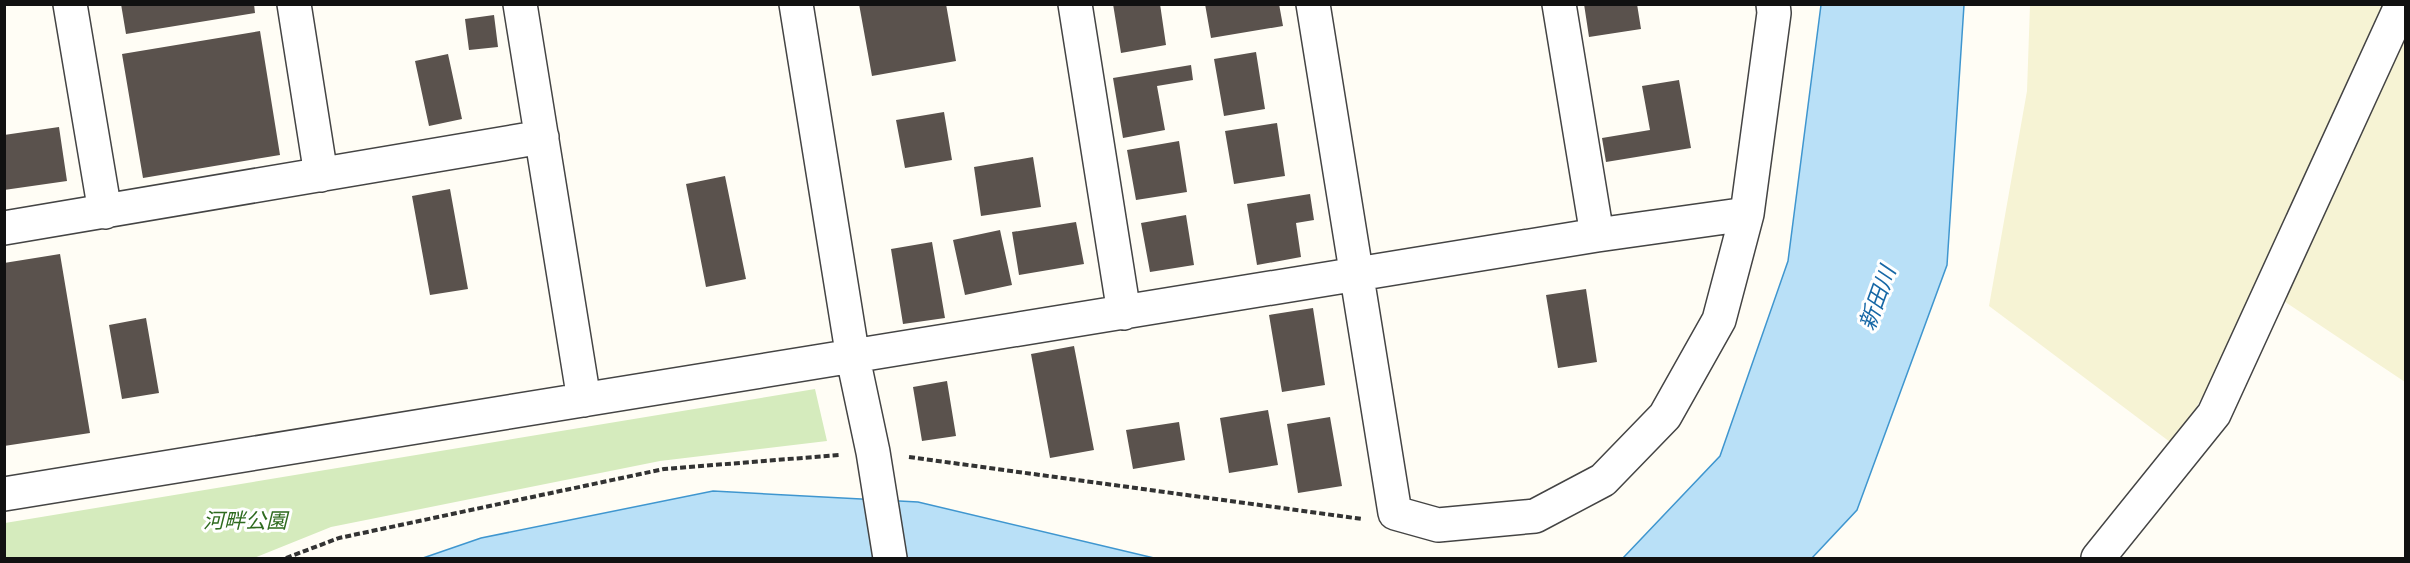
<svg xmlns="http://www.w3.org/2000/svg" width="2410" height="563" viewBox="0 0 2410 563" font-family="Bitter,'Noto Sans JP',serif">
<style>
.farmland{fill:#f6f3d4}
.green{fill:#d5ebbd}
.water{fill:#b9e0f7;stroke:#3f96cf;stroke-width:1.5}
.building{fill:#5a524d}
.lines{fill:none;stroke-linecap:round;stroke-linejoin:round}
.minor-casing{stroke:#444;stroke-width:36}
.path{stroke:#333;stroke-width:4;stroke-dasharray:6 3;stroke-linecap:butt}
.minor{stroke:#fff;stroke-width:33}
.labels{text-anchor:middle;stroke-width:6;stroke-linejoin:round;paint-order:stroke}
.park-label{font-size:21px;font-style:italic;fill:#2f6b1f;stroke:#fff}
.water-label{font-size:22px;font-style:italic;fill:#1768a6;stroke:#fff}
</style>
<rect width="100%" height="100%" fill="#fffdf5"/>
<!-- farmland -->
<path class="farmland" d="M2030,5H2405V382L2266,289L2174,445L1989,306L2027,91Z"/>
<!-- green -->
<path class="green" d="M815,389L827,441L660,461L331,527L254,558H5V523Z"/>
<!-- water -->
<path class="water" d="M1821,5H1964L1947,265L1857,510L1812,558H1623L1720,456L1788,261Z
M713,491L918,502L1154,558H423L481,538Z"/>
<!-- building -->
<path class="building" d="M121,4H254L255,13L126,34Z
M859,4H946L956,61L872,76Z
M1113,4H1160L1166,45L1121,53Z
M1205,4H1279L1283,26L1211,38Z
M1584,4H1637L1641,29L1589,37Z
M494,15L498,47L469,50L465,19Z
M260,31L280,155L143,178L122,54Z
M1256,52L1265,109L1224,116L1214,59Z
M448,54L462,119L429,126L415,61Z
M1191,65L1193,80L1157,86L1165,130L1123,138L1113,78Z
M1679,80L1691,148L1606,162L1602,138L1650,130L1642,86Z
M944,112L952,160L905,168L896,120Z
M1277,123L1285,176L1234,184L1225,131Z
M59,127L67,181L4,190V135Z
M1179,141L1187,192L1136,200L1127,150Z
M1033,157L1041,207L981,216L974,167Z
M725,176L746,279L706,287L686,184Z
M450,189L468,289L430,295L412,196Z
M1310,194L1314,220L1296,223L1301,257L1257,265L1247,204Z
M1186,215L1194,265L1150,272L1141,223Z
M1076,222L1084,264L1019,275L1012,232Z
M1000,230L1012,285L965,295L953,240Z
M932,242L945,318L903,324L891,249Z
M60,254L90,433L4,446V263Z
M1586,289L1597,362L1558,368L1546,295Z
M1313,308L1325,385L1282,392L1269,315Z
M146,318L159,393L122,399L109,325Z
M1074,346L1094,450L1050,458L1031,354Z
M947,381L956,436L922,441L913,387Z
M1268,410L1278,465L1229,473L1220,418Z
M1330,417L1342,486L1298,493L1287,424Z
M1179,422L1185,460L1133,469L1126,430Z"/>
<g class="lines">
<!-- minor casing -->
<g class="minor-casing">
<path id="minor" d="M70,4L105,212
M294,4L321,175
M520,4L584,400
M796,4L853,358L873,452L890,558
M1075,4L1124,313
M1313,4L1395,513L1438,525L1535,516L1603,480L1665,416L1719,320L1747,214
M1559,4L1597,235
M4,228L542,137
M4,494L1597,235L1747,214L1774,13L1773,4
M2098,558L2214,414L2402,4"/>
</g>
<!-- path -->
<path class="path" d="M909,457L1362,519
M286,558L339,538L664,469L839,455"/>
<!-- minor -->
<use href="#minor" class="minor"/>
</g>
<g class="labels">
<!-- park labels -->
<g class="park-label">
<text x="245" y="528">河畔公園</text>
</g>
<!-- water labels -->
<g class="water-label">
<text transform="translate(1877 298) rotate(-70)" y="8">新田川</text>
</g>
</g>
<!-- border -->
<rect width="2410" height="563" fill="none" stroke="#111111" stroke-width="12"/>
</svg>
